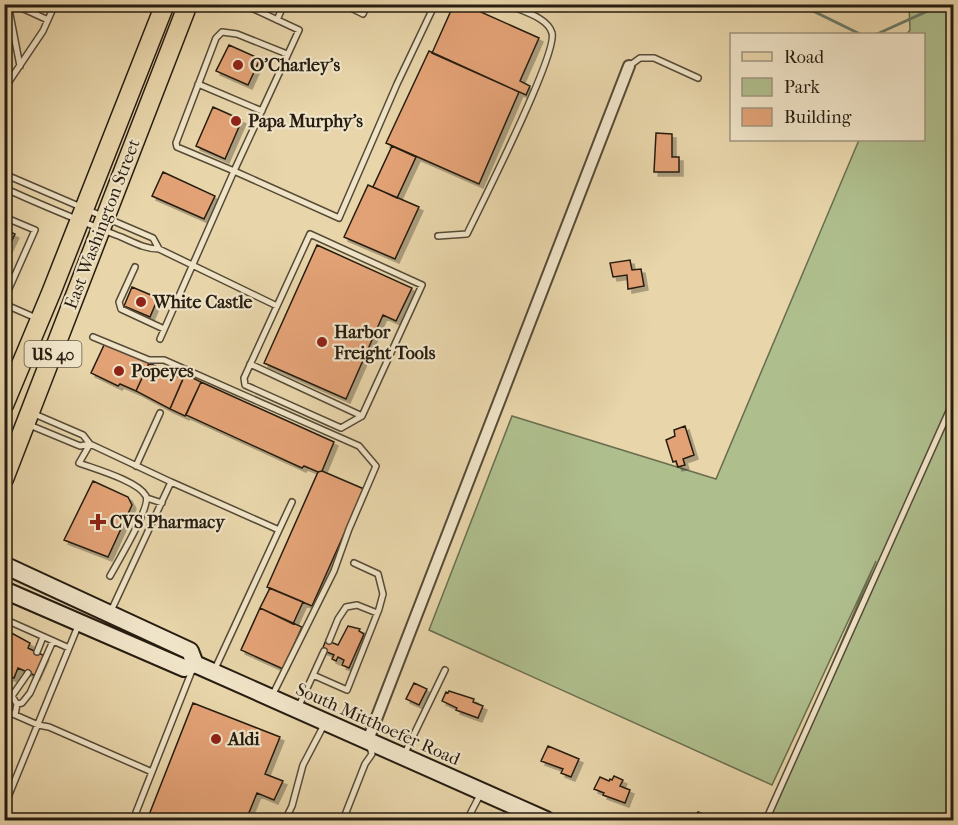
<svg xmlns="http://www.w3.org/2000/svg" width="958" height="825" viewBox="0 0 958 825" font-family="'IM FELL French Canon',serif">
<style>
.green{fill:#afbe8d;stroke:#6a6e4f;stroke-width:1.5}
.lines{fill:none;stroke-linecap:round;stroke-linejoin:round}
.stream{stroke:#6a7b69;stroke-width:3}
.building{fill:#e3a276;stroke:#261d11;stroke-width:1.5;filter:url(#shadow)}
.service-casing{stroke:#564b37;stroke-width:8}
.minor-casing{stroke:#564b37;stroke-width:14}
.secondary-casing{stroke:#261d11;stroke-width:20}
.primary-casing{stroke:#261d11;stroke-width:21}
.service{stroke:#f0e4c8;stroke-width:5}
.minor{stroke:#f0e4c8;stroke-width:10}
.secondary{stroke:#f0e4c8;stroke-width:16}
.primary{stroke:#e8d5aa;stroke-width:18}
.poi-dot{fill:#8f2418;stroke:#f0e4c8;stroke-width:2}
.labels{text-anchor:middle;stroke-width:4.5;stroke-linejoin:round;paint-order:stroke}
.shield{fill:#f0e4c8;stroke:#635948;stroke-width:1.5}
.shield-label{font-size:16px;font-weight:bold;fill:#261d11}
.poi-label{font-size:18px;font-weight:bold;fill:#261d11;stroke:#f0e4c8;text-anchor:start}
.street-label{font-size:18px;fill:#261d11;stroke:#f0e4c8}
</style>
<defs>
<filter id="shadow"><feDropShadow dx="4" dy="4" stdDeviation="0" flood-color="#0004"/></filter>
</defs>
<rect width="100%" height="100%" fill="#e8d5aa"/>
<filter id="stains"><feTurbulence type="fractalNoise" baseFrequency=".00333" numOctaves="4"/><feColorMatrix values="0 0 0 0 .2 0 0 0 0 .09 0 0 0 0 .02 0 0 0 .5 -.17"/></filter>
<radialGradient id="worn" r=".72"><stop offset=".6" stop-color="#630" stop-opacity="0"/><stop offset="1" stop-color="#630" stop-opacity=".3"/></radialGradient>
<!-- green -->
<path class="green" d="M909,5H953V820H766L876,561L772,785L429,630L512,416L716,479L859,140H924V34H907L910,30Z"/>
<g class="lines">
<!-- stream -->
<path class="stream" d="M782,4L813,11L860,34
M877,34L941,5H954"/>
</g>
<!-- building -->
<path class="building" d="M454,4H463L539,38L520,81L530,86L526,95L432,53Z
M229,45L260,59L248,85L216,71Z
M429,51L519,92L479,184L386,143Z
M213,107L242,120L225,159L196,146Z
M656,133L672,134V157H679V172H654Z
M392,146L416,157L397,198L373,187Z
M163,172L215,196L204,219L152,196Z
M368,185L419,207L395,259L344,237Z
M4,229L15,234L4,257Z
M317,245L412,288L396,321L383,315L346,399L264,363Z
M630,260L632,270L641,269L644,286L628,289L627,275L613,277L610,263Z
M132,287L158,298L150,317L124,306Z
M105,343L149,363L136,391L120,384L118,386L91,373Z
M149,363L183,379L170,409L136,391Z
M185,374L201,382L185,416L170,409Z
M201,382L334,442L322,471L318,472L304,466L302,468L186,415Z
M685,426L694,455L683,459L685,465L678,467L676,461L673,462L666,440L675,436L674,430Z
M322,471L364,489L312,606L267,587L318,472Z
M93,481L128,497L132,505L108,557L64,540Z
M270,588L303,602L293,624L260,608Z
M260,608L302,627L283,669L241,650Z
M348,626L360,629L359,631L364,634L349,668L342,665L344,660L338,657L336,661L332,659L334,655L322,650L326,640L338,645Z
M6,630L30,643L28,648L45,656L36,676L18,668L14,678L4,675Z
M414,683L427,689L419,705L406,699Z
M449,691L474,699L473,702L483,706L478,718L456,710L457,708L442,701L446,692L448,693Z
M193,703L280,737L265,774L283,781L274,800L257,793L246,820H147Z
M548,746L579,759L571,777L561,773L563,769L541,761Z
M614,776L623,780L620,786L630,790L625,803L603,795L604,793L594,789L600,777L609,781L610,779L612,780Z
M698,812L705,815L703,820H705H689L691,816L695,818Z"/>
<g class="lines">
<!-- service casing -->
<g class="service-casing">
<path id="service" d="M8,4L20,66
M13,4L48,20
M243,4L299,30L234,171L339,218L397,84L435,4
M343,4L363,14L367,4
M277,20L284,4
M629,66L640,58H654L698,78
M198,84L262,111
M4,89L43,31L55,4
M4,174L153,238L159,249
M4,188C41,205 78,220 116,235C130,240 143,249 159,249L277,306
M4,217L35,230L4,300
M438,236L467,234C481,205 558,53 552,33C548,17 521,11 507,4
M135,267L119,302L121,309L164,329
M4,304L36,318
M4,327H5
M93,337L149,360H164L359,446L376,466L349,529L334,571L272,696
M160,339L234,171L177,147L176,143L216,38L222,32L237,34L287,54
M250,364L362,416L341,428L245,385L244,378L310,234L422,285L362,416
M32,413L83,435L90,444L171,482L111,611
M27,424L80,446L90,444
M90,444L79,463C95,469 138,481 146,496C151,507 117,563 110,576
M136,466L160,413
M171,482L279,530L214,671
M147,498L162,503
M279,530L292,502
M4,619L69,648
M329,641L338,619L346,607L357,605L377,613
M37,652L43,637
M313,675L347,690L379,609L383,594L378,574L354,563
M17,704L22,703L30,693L53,641
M298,708L324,651
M4,710L38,725L49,727L152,772
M15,715L17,704L12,696L28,673
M404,755L445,670
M4,807L78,626
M133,820L193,668
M285,820L292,806L303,765L325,723
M343,820L365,764L372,754L369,744
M467,820L481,793
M766,820L954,400"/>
</g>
<!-- minor casing -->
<g class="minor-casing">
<path id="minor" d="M368,740L629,66"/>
</g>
<!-- secondary casing -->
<g class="secondary-casing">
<path id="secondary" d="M4,565L190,651L195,664
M4,590L184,668L195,664L546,820"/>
</g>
<!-- primary casing -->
<g class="primary-casing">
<path id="primary" d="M4,405L51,293L165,4
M4,479L188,4"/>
</g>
<!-- service -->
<use href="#service" class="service"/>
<!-- minor -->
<use href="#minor" class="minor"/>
<!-- secondary -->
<use href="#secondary" class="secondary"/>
<!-- primary -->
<use href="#primary" class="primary"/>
</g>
<!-- markers -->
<g class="poi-dot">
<circle cx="238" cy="65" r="6"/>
<circle cx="236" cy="121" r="6"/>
<circle cx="141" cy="302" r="6"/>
<circle cx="322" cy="342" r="6"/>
<circle cx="119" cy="371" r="6"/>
<path d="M95 513h6v6h6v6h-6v6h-6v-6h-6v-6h6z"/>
<circle cx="216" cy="739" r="6"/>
</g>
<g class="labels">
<!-- shield labels -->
<rect class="shield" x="24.5" y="341" width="57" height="26" rx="4.5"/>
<g class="shield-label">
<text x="53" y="360">US 40</text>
</g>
<!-- poi labels -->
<g class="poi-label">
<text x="250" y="71">O'Charley's</text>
<text x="248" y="127">Papa Murphy's</text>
<text x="153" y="308">White Castle</text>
<text x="334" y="338">Harbor<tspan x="334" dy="21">Freight Tools</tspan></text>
<text x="131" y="377">Popeyes</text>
<text x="110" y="528">CVS Pharmacy</text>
<text x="228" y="745">Aldi</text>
</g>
<!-- street labels -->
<g class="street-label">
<text transform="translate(102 224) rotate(-69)" y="6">East Washington Street</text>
<text transform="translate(378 724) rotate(24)" y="6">South Mitthoefer Road</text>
</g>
</g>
<!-- margin -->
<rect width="958" height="825" fill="none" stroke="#e8d5aa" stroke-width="24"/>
<rect x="6" y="6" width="946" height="813" fill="none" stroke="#261d11" stroke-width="3"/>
<rect x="12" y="12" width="934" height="801" fill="none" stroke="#261d11" stroke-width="1.5"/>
<!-- legend -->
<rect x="730" y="33" width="195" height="108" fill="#f0e4c8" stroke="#9f947f" stroke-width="1.5"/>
<rect x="742" y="52" width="30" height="9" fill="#e8d5aa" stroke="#9f947f" stroke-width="1.5"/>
<text x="784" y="63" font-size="18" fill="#261d11">Road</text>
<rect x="742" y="78" width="30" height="18" fill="#afbe8d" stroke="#9f947f" stroke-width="1.5"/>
<text x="784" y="93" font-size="18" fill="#261d11">Park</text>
<rect x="742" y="108" width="30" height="18" fill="#e3a276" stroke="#9f947f" stroke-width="1.5"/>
<text x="784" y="123" font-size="18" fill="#261d11">Building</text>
<rect width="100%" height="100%" filter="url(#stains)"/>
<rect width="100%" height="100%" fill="url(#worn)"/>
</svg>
